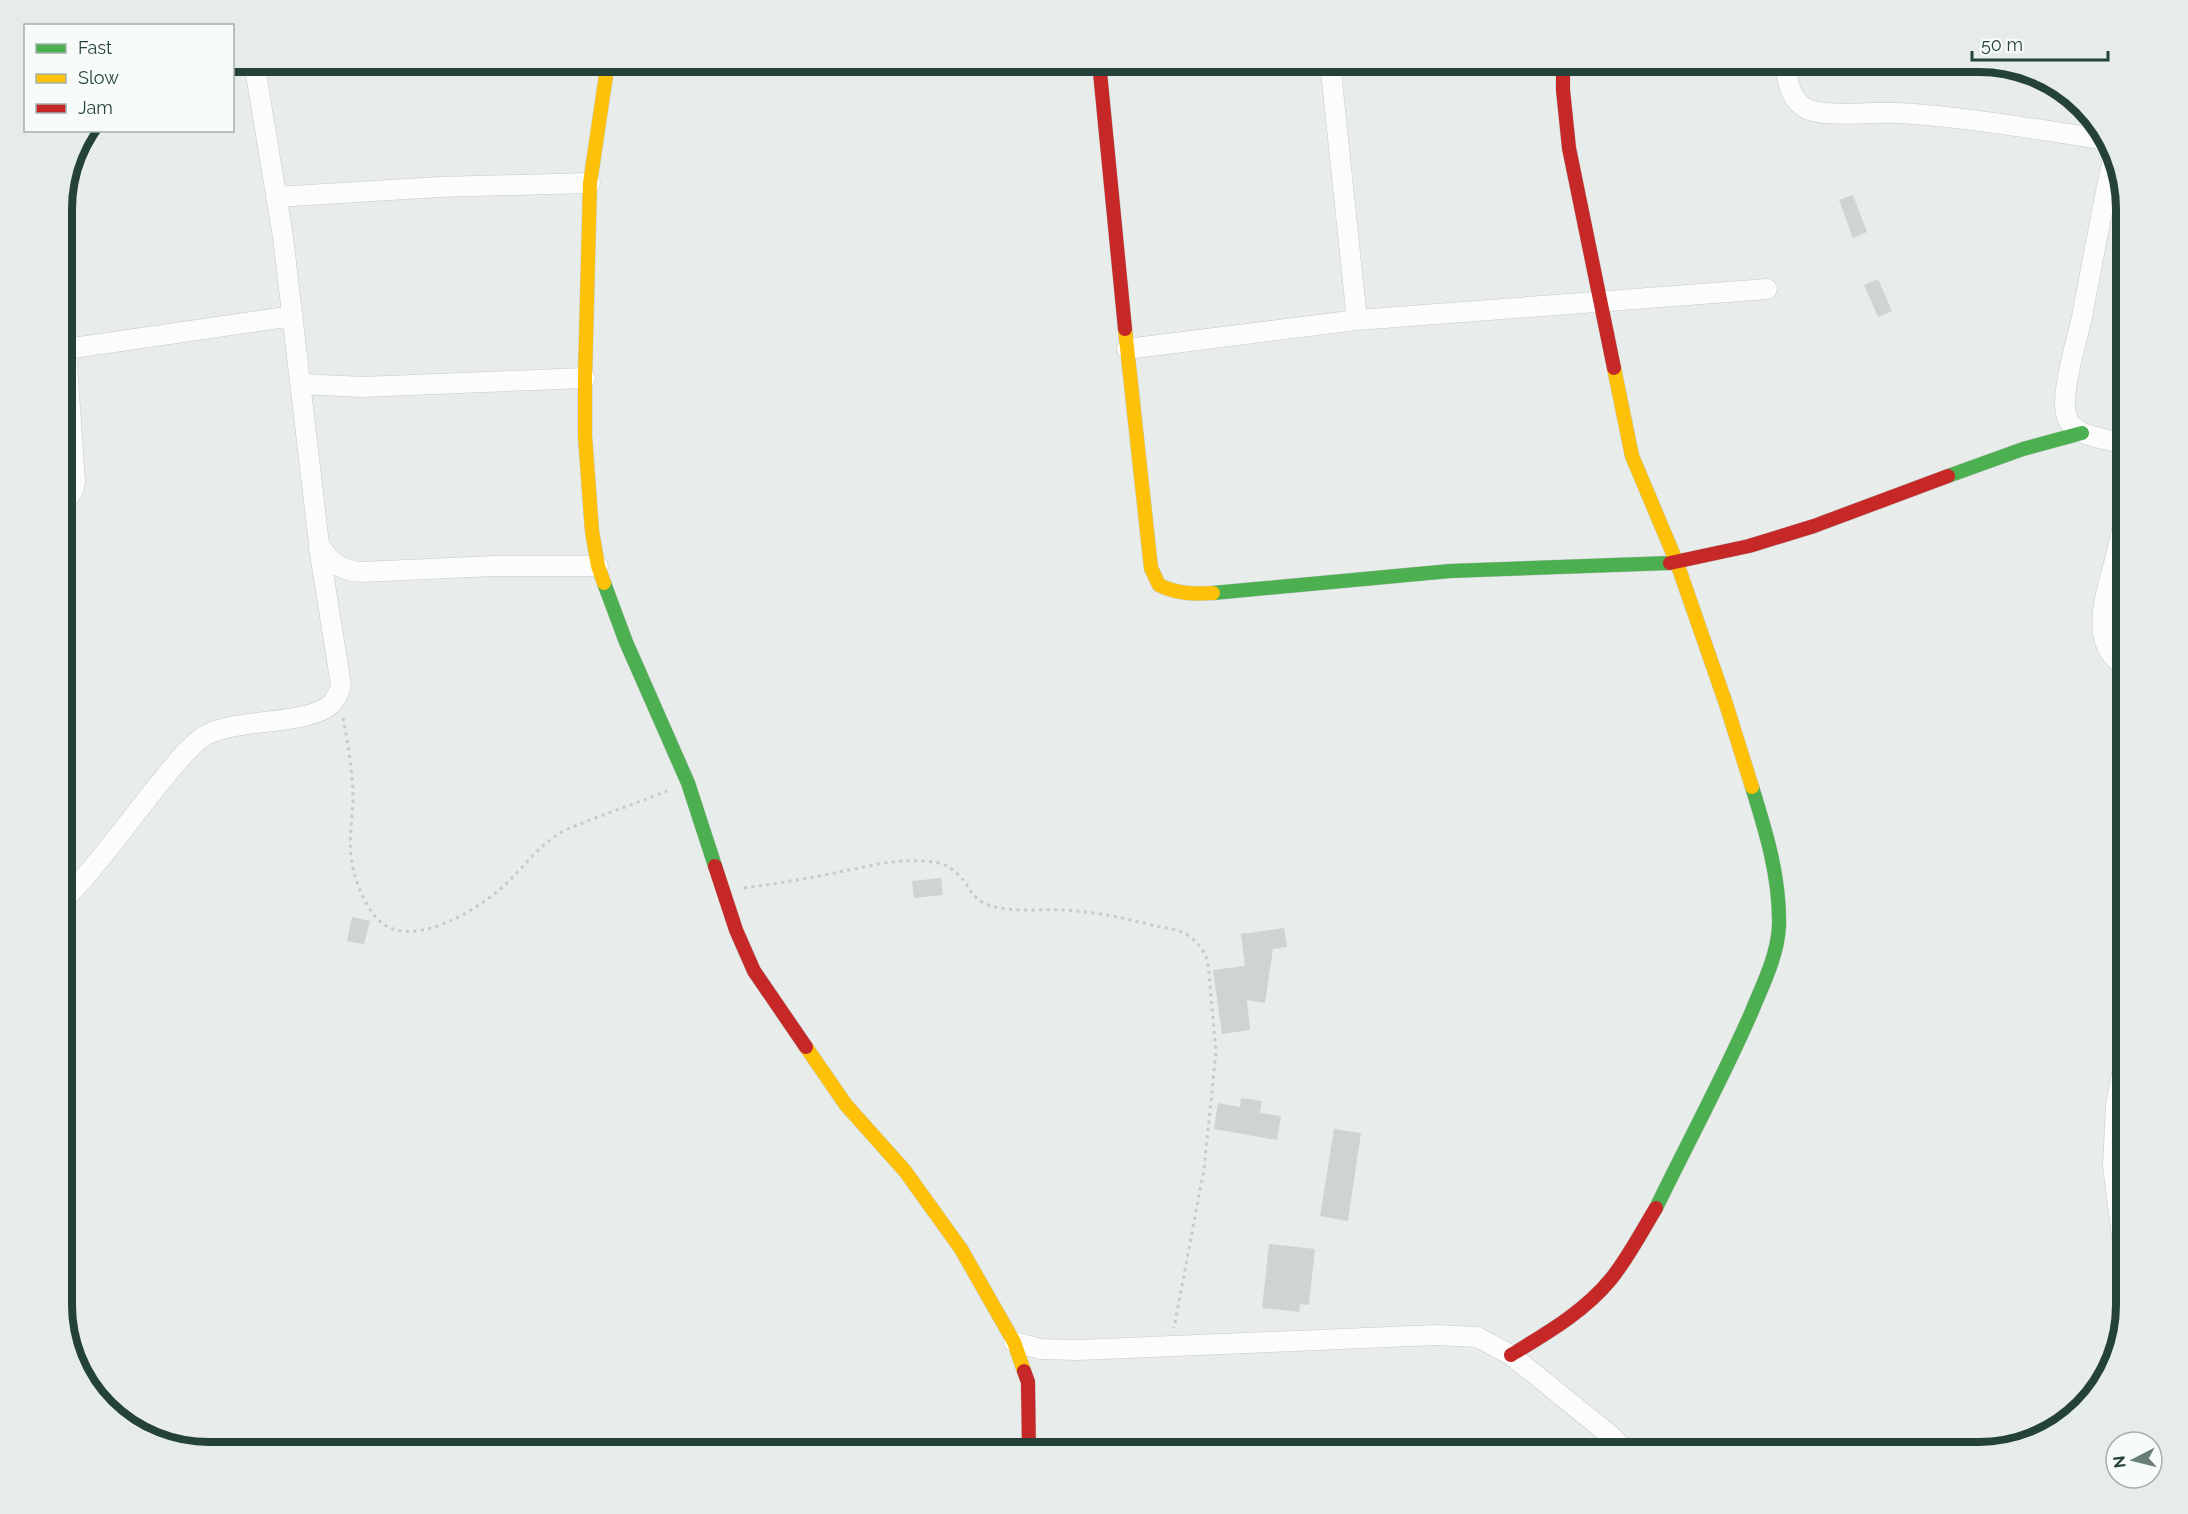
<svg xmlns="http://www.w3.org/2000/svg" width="2188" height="1514" viewBox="0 0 2188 1514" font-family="Raleway,sans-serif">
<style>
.building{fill:#cfd4d2}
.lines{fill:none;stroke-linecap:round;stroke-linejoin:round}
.street-casing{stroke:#c5cac8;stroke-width:21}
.fast-casing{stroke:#c3cbc8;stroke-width:15}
.slow-casing{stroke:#c3cbc8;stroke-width:15}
.jam-casing{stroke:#c3cbc8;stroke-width:15}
.path{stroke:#c3ccca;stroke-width:3;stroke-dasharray:3 4.5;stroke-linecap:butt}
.street{stroke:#fcfcfc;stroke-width:20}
.fast{stroke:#4caf50;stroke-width:14}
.slow{stroke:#ffc107;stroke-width:14}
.jam{stroke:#c62828;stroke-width:14}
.rim{fill:none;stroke:#24423a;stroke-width:8}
</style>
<rect width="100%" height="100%" fill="#e8edeb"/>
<!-- building -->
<path class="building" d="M1853,195L1867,232L1853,238L1839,200Z
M1878,279L1892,311L1878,317L1864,285Z
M941,878L943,895L914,898L912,881Z
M352,917L370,921L364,944L347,941Z
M1284,928L1287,947L1273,949L1265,1003L1247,1000L1250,1030L1222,1034L1213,970L1245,966L1241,934Z
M1241,1098L1262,1101L1260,1113L1281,1116L1277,1140L1214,1129L1218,1103L1240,1107Z
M1334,1129L1361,1133L1348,1221L1320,1216Z
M1269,1244L1315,1249L1309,1305L1300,1304L1299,1312L1262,1308Z"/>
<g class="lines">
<!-- street casing -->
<g class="street-casing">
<path id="street" d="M254,62L283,237L319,544C329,561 340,571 361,572L495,566H598
M1330,62L1357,320
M1784,62C1788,79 1789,100 1807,109C1826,118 1876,111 1899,113C1969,117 2039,130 2108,140
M2114,154C2102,209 2092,263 2082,317C2077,340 2059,397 2067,417C2075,440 2108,436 2126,446
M276,197L439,187L590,183
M62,325L66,349L75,481C74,492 71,496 62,500
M66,349L293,316
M1127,349L1357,320L1767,289
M301,384L362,387L585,378
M2126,510C2123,526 2119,543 2115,560C2106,595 2087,644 2126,667
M62,902C97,866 127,824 158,785C170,771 191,743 206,735C238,718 307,725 330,705C336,699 339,693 341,685L319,547
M2126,1053L2116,1105L2113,1166L2126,1268
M1014,1342L1041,1349L1078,1350L1436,1335L1477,1337L1511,1355L1610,1435L1627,1452"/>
</g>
<!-- fast casing -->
<g class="fast-casing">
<path id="fast" d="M1948,476L2023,449L2082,433
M604,583L626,642L688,783L715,866
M1213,593L1450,571L1670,563
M1656,1208C1688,1142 1723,1078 1752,1011C1763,984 1778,955 1779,925C1780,877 1766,832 1752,787"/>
</g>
<!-- slow casing -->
<g class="slow-casing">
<path id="slow" d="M1125,329L1151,568L1159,585C1177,594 1193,594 1213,593
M1614,368L1632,456L1677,563L1726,704L1752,787
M604,583L598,566L592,531L585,436V378L590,183L608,62
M806,1047L846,1105L905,1171L961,1249L1014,1342L1024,1371"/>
</g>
<!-- jam casing -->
<g class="jam-casing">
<path id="jam" d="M1099,62L1125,329
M1563,62V90L1569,148L1614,368
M1670,563L1749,546L1814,526L1948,476
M715,866L736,930L754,971L806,1047
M1511,1355C1547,1333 1584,1312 1611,1279C1628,1258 1642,1231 1656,1208
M1024,1371L1028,1382L1029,1452"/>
</g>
<!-- path -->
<path class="path" d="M343,718C348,744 353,772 353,799C352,824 347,847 354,872C358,888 368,912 382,923C413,948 473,912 498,891C519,874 534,850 557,835C567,828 579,825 590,820C616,810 642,801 667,791
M744,888C774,884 804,879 834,873C861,868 892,859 919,861C929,861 942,862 950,868C977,886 963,903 1006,909C1025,911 1046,909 1065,910C1096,912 1126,918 1155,926C1165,928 1177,929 1186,934C1197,941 1204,950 1208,962L1216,1052L1204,1169L1174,1328
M62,1287L65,1299L64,1322"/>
<!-- street -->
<use href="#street" class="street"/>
<!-- fast -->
<use href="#fast" class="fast"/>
<!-- slow -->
<use href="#slow" class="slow"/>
<!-- jam -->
<use href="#jam" class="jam"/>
</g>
<!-- crop -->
<path d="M0 0H2188V1514H0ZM209 72H1979A137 137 0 0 1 2116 209V1305A137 137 0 0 1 1979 1442H209A137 137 0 0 1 72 1305V209A137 137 0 0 1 209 72Z" fill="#e6ecea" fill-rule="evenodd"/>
<path class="rim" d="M209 72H1979A137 137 0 0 1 2116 209V1305A137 137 0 0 1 1979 1442H209A137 137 0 0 1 72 1305V209A137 137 0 0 1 209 72Z"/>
<!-- legend -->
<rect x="24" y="24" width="210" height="108" fill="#f7fbf9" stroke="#a3b1ad" stroke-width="1.5"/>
<rect x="36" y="44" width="30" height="9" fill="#4caf50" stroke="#a3b1ad" stroke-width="1.5"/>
<text x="78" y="54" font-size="18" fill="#24423a">Fast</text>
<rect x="36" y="74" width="30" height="9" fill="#ffc107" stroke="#a3b1ad" stroke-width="1.5"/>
<text x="78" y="84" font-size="18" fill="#24423a">Slow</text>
<rect x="36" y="104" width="30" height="9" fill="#c62828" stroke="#a3b1ad" stroke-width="1.5"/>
<text x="78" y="114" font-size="18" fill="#24423a">Jam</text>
<!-- north arrow -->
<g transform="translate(2134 1460) rotate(263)"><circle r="28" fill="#f7fbf9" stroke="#a3b1ad" stroke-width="1.5"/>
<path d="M0-4.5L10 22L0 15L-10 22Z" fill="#697e78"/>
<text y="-9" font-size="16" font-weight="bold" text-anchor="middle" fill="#24423a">N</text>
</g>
<!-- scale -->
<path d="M1972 51v9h136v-9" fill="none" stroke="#24423a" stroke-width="3"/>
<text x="1981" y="51" font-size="18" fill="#24423a" stroke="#f7fbf9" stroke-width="4.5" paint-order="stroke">50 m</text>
</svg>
